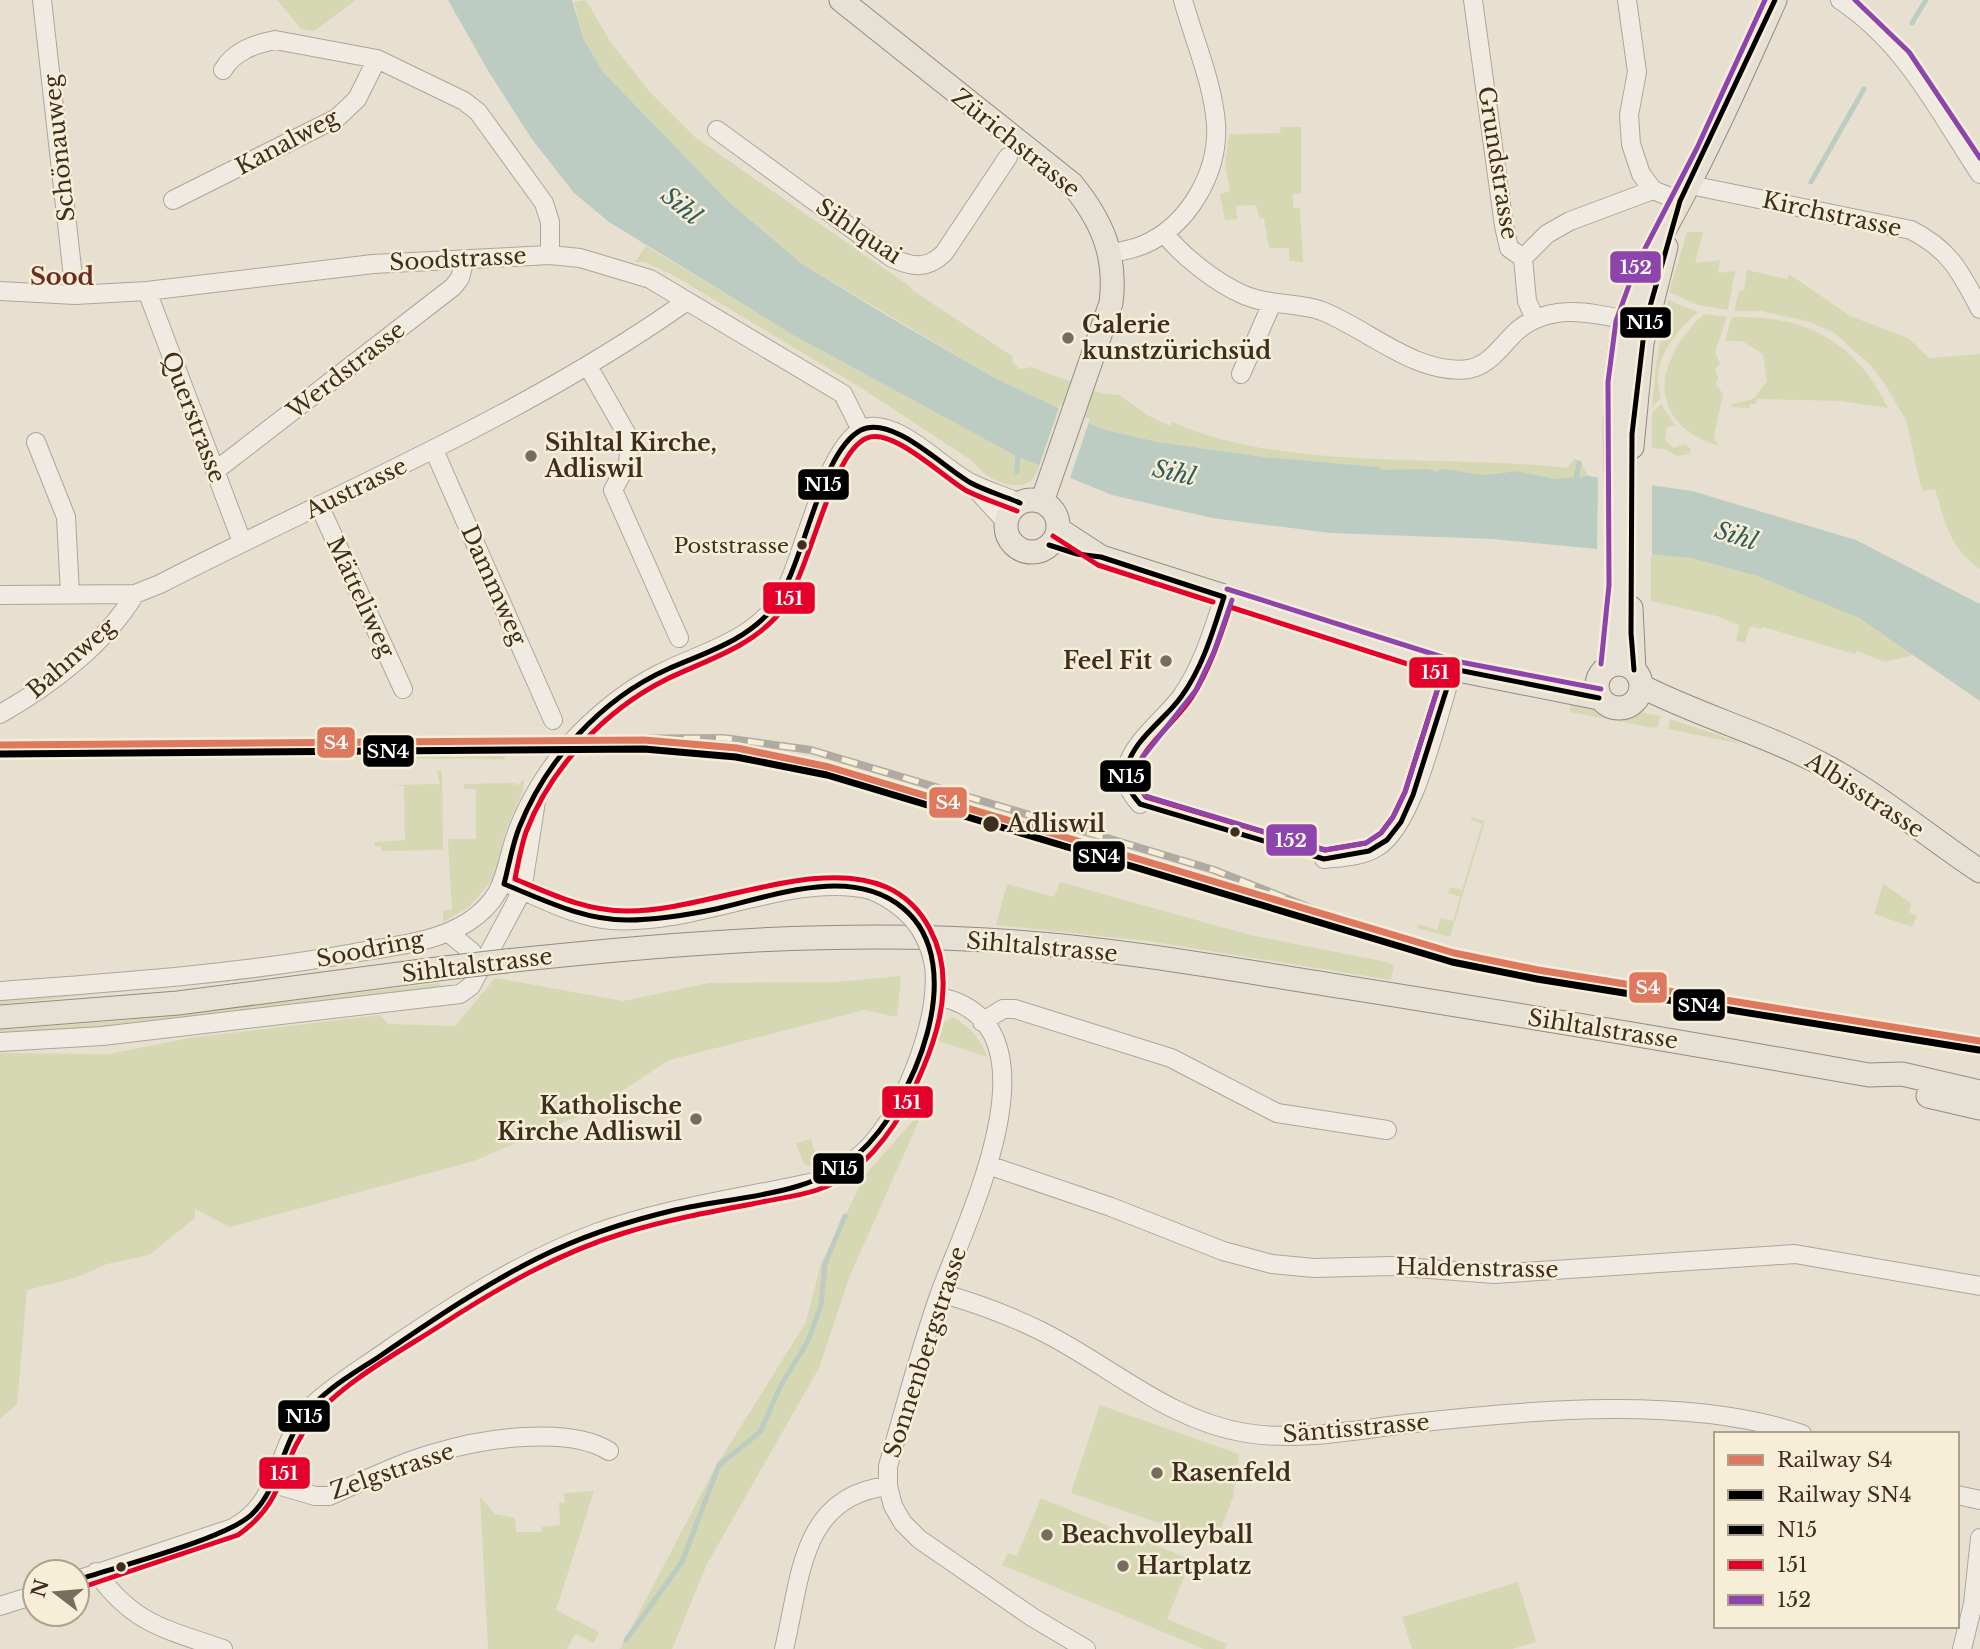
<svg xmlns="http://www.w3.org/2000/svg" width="1980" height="1649" viewBox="0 0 1980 1649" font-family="'Libre Baskerville',serif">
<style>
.green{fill:#d6d7b3}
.water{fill:#bcccc2}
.pier{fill:#e7e0d1}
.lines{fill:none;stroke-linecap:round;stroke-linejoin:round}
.stream{stroke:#bcccc2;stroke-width:5}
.minor-casing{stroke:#ada599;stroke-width:20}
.major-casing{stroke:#928b80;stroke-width:25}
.minor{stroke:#efebe3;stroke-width:18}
.major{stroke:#e6e1d4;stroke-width:23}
.rail-casing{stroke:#afaaa2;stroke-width:8}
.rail{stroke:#f7eed8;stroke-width:5;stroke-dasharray:16;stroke-linecap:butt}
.minor-bridge-casing{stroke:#ada599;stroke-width:20;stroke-linecap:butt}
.major-bridge-casing{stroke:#928b80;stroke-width:25;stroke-linecap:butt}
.minor-bridge{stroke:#efebe3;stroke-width:18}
.major-bridge{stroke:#e6e1d4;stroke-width:23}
.bus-1-casing{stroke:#f7eed8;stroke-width:10}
.bus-2-casing{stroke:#f7eed8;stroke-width:10}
.bus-3-casing{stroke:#f7eed8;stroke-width:10}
.bus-1{stroke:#000;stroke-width:5}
.bus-2{stroke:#e4002b;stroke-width:5}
.bus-3{stroke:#8e44ad;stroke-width:5}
.rail-1-casing{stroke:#f7eed8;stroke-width:12}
.rail-2-casing{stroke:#f7eed8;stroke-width:12}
.rail-1{stroke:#de7960;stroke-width:7}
.rail-2{stroke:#000;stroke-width:7}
.poi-dot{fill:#786c5e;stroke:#f7eed8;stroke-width:2.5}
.bus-dot{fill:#3d2e20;stroke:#f7eed8;stroke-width:2.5}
.labels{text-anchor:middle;stroke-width:5;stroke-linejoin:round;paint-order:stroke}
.bus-label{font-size:21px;fill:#3d2e20;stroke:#f7eed8;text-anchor:end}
.street-label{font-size:23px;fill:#3d2e20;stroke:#f7eed8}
.poi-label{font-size:23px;font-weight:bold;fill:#3d2e20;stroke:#f7eed8;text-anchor:start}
.stop-label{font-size:23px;font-weight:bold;fill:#3d2e20;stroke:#f7eed8;text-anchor:start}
.water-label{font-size:24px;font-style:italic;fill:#2f5d5a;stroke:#f7eed8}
.neighbourhood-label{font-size:24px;font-weight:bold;fill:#6b2e1e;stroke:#f7eed8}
.line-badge{stroke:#f7eed8;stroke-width:2.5}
.badge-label{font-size:19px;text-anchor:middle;font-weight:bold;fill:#fff}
</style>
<rect width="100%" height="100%" fill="#e7e0d1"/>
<!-- green -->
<path class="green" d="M277,0H356L314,31L301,29Z
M586,0L610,41L648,90L696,138L908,285L915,292L1012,356L1013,363L1020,369L1032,367L1100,393L1119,395L1147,415L1170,426L1172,422C1283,472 1446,454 1567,468L1574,459L1581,461L1588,476L1555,479L1517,471L1485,475L1381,471L1379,467L1264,457L1158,442L1102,429L995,378L802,264L729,202L603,72L584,40L574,2Z
M1281,127H1301V194H1293V208H1300L1303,262L1289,261V248H1269L1264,218L1260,219L1256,205L1236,206L1237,219L1225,220L1220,194L1230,191L1225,166L1229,134L1280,133Z
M1687,232H1703L1695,263L1720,260L1718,273L1735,271L1728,310L1698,305L1669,292Z
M646,246L795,336L1016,456L1040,466C1037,471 1035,477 1031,481C1015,493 982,477 974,462L858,386L673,275L645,262H635Z
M1747,270L1787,279L1789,274L1850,316L1908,338L1929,358L1980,354V569C1950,549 1945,522 1935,489L1922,491L1906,420L1883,381L1868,363L1833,332L1807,321L1761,311H1734L1739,291L1744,290Z
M1668,300L1698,312C1673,335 1650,361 1661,398L1652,407L1656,364Z
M1704,314L1727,317L1715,352L1720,364L1715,369L1718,378L1716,384L1723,394L1714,436L1719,446C1643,422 1655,359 1704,314Z
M1732,317C1807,315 1855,341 1888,408L1841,401L1757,399L1756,404H1750V408L1731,407L1732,404L1753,399L1767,381L1763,354L1742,341H1725Z
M1661,404L1675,425L1667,427L1665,440L1674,448L1685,444L1691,449L1689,454L1677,456L1665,449L1652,448V413Z
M1651,554L1691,558L1757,576L1859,618L1914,655L1885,662L1857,651L1855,654L1763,627L1761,629L1750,626L1745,643L1736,641L1739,625L1717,616L1651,601Z
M1570,701L1588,703L1600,715L1613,719L1633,718L1640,712L1661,716L1658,726L1654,728L1570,712Z
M1670,719L1737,741L1741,744L1668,729Z
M505,749V759L0,755V752Z
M437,771H442L443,850L382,851L381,846H375V842L405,840L404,786L389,785L440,784Z
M524,779L523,790L506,830L495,877L469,907L443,922V910H452L448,839H476V789H464V784L515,783L517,786Z
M1471,817L1485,821L1450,937L1417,928L1418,924L1437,930L1441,918L1453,921L1460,897L1448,893L1450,887L1462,890L1482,824L1471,820Z
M1060,882L1250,935L1387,962L1394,965L1391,980L1148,941L996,925L1007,884L1054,897Z
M1883,884L1911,903L1909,912L1917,916L1912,927L1874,914Z
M901,976L897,1017L864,1010L669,1060L595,1109L474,1161L230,1227L195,1209V1218L149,1255L107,1264L75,1278L27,1290L17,1404L0,1419V1053L109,1054L189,1038L380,1015L388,1024L455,1026L495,978L623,1001L709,983L834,982Z
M259,978L0,1004V999L83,995Z
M440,983L441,989L153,1024L0,1036V1030L118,1021Z
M953,1017C971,1028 980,1038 987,1057L938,1041L944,1022Z
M925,1107L849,1278L819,1368L707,1564L672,1649H620L716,1466L806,1322L821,1264L865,1175Z
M811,1139L815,1152L830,1151L828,1160L813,1167L804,1164L796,1143Z
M1100,1405L1239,1454L1233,1498L1215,1542L1071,1493Z
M594,1491L556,1610L599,1632L594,1643L575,1634L567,1649H488L480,1496L495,1514L515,1518L516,1532H542V1527L560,1525L559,1502L565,1503L563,1493Z
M1041,1498L1191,1560L1167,1619L1227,1644L1225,1649H1204L1002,1565L1008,1553L1017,1556Z
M1518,1582L1536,1642L1512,1649H1412L1402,1617Z"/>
<!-- water -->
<path class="water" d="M448,0H572L584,40L603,72L729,202L802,264L884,314L995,378L1102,429L1158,442L1264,457L1379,467L1381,470L1428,469L1436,472L1442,469L1485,475L1517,471L1555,479L1588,476L1692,491L1856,540L1980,604V701L1859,618L1757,576L1691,558L1492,539L1330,533L1212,518L1112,495L1016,456L795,336L609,222L574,193L531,138L487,69Z"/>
<!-- pier -->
<path class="pier" d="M1060,405L1090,419L1069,481L1038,469Z
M1598,473L1652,480V557L1597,552Z"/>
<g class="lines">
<!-- stream -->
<path class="stream" d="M1912,23L1926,0
M1811,182L1864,89
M1017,472L1018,451
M1575,484L1579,463
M626,1640L682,1562L719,1465L760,1432L781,1385L808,1341L821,1305L825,1264L845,1216"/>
<!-- minor casing -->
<g class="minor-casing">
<path id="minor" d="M42,0L75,295
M1473,0L1504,226L1509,248L1523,258
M1627,0L1637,72L1629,115L1631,144L1641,174L1653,190L1680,201
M1840,0C1906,44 1937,109 1980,174
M223,70C234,51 255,44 275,40L377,59L464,101L478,112L544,203L550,222V255
M717,130L892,258C912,267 927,270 944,253L1008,157
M1689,181L1700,187L1911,230C1950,250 1960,271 1980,309
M173,200L337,118L357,99L377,59
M1164,233C1182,256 1216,283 1244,295C1269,306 1297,302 1322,311C1368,329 1417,376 1469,369C1491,365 1503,343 1518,330C1553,301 1596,314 1636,322
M1112,253C1122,251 1133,249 1143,245C1188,226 1219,173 1216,124C1213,83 1194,40 1183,0
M1523,258L1547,234L1570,221L1653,190
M1523,258L1527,301L1535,319
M0,291L75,295L147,291L373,264L550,255L580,258L650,279L843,394L861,430
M147,291L242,542
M589,368L630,440L628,463L613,490L679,638
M1241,374L1272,303
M36,442L66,517L70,594
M434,450L553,720
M215,471L453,287L460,278L465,259
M973,486L1006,522
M319,505L403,689
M0,595L135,594L160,584C337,493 523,417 687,301
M0,714C50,686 105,644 135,594
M1140,804C1132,795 1123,782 1126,770C1133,741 1164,720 1181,697C1202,668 1213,630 1224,597
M1324,859C1342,857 1361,857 1377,847C1415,825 1438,712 1453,669
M514,887C546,900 576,917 611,920C697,926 792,871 871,890
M449,933L472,952L477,975
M0,991C119,982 237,974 354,953C392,946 435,943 468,922C510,895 503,866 519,827C532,794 556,758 580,733C603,710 629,689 659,674C704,651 757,641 784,593C804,558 828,435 869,427C901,422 943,469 971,483C987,491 1004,496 1020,503
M935,996C1069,1019 966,1221 940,1293C920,1349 905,1408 888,1466V1486L893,1506L903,1523L919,1539L1032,1617L1086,1649
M982,1022L1003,1009H1015L1171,1058L1277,1113L1387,1130
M0,1042L102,1036L460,994L471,986L522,891L536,801
M988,1165L1111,1207L1223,1251L1272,1264L1314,1268L1391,1266L1494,1274L1795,1254L1980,1286
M940,1293C973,1302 1008,1315 1039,1330C1109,1364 1166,1420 1246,1433C1301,1442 1359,1429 1414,1423C1533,1410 1687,1395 1802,1434
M274,1484L315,1496H329C364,1481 399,1463 435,1453C480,1439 568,1425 609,1451
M1957,1495L1980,1500
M96,1572C133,1624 165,1629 223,1649
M77,1580L233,1528C286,1499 274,1441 315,1403C337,1383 364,1367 388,1350C454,1305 521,1261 596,1233C665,1208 742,1198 814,1182C837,1172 858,1161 875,1140C908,1100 940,1018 934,965
M0,1606L35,1595
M784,1649C801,1579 800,1496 888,1486
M1962,1649L1973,1604L1980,1538"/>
</g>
<!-- major casing -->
<g class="major-casing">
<path id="major" d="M841,0L1072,184C1102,221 1117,255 1111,303L1042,502
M1632,447L1642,343L1666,247
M1006 526a26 26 0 1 1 52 0a26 26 0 1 1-52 0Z
M1058,529L1101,557L1453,669L1599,698
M1631,608L1634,670
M1597 686a22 22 0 1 1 44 0a22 22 0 1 1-44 0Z
M1610,665C1630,559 1605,449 1621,342C1629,290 1655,248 1680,201C1714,137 1745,67 1775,0
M1641,686C1702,717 1769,735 1829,768C1882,797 1930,838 1980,871
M506,961C675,943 846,929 1016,942C1126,950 1235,970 1344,987C1520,1015 1695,1044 1869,1075L1902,1074L1980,1092
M0,1017L178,1003L445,968
M1928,1096L1980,1108"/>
</g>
<!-- minor -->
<use href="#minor" class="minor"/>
<!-- major -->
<use href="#major" class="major"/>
<!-- rail casing -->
<g class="rail-casing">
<path id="rail" d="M588,739L724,738L811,750L1214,870L1346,922"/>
</g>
<!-- rail -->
<use href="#rail" class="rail"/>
<!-- minor-bridge casing -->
<g class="minor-bridge-casing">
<path id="minor-bridge" d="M871,890C906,905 927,928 934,965"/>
</g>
<!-- major-bridge casing -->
<g class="major-bridge-casing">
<path id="major-bridge" d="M445,968L506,961"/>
</g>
<!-- minor-bridge -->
<use href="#minor-bridge" class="minor-bridge"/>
<!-- major-bridge -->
<use href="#major-bridge" class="major-bridge"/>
<!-- bus-1 casing -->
<g class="bus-1-casing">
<path id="bus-1" d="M1049,545L1077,554L1101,557L1224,597
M1224,597C1213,631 1203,667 1181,697C1164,721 1133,739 1126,770C1123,783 1132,795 1140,804L1324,859L1369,851L1387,840L1401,822L1413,795L1453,669L1599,698
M1634,670L1631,633L1632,434L1645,324L1680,201L1775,0
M77,1580C116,1567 225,1539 251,1515C279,1489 281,1446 304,1416C323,1390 353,1374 380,1356C431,1321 482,1286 538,1258C582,1236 628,1221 675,1210C735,1196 811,1197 858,1154C913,1105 972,965 903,908C851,865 773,896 716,909C687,915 657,920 627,920C583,920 544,900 504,884C509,865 512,846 519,828C546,760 601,699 668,669C704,653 746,641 772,609C805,568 818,453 861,430C892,414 945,469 971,483C986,491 1004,496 1020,503"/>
</g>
<!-- bus-2 casing -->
<g class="bus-2-casing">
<path id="bus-2" d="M1053,536L1098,565L1213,602
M1230,607L1442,675L1405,792L1393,817L1381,833L1366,843L1325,850L1146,797L1134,776C1144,743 1174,725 1192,697C1209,670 1220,638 1230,607Z
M80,1588L238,1535C288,1500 279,1461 312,1420C341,1383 401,1351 441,1325C498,1288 558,1253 624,1233C666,1220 709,1212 752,1204C773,1199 796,1197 817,1190C861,1175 892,1134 912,1093C927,1061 942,1025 943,989C945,948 925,904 886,887C816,856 704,912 626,911C586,911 551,894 515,879C518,863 521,847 526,832C551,767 605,710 667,679C706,660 747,649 777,616C810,580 829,453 867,438C893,427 945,479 967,491C983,499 1000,504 1017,511"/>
</g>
<!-- bus-3 casing -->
<g class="bus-3-casing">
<path id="bus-3" d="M1855,0L1909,52L1980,158
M1227,589L1455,661L1601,689
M1232,600L1214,652L1196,690L1138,763L1134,778L1145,796L1325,850L1366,843L1381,833L1393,817L1405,792L1445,666
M1601,664L1609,585L1608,382L1616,321L1636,266L1697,148L1765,0"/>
</g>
<!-- bus-1 -->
<use href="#bus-1" class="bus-1"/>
<!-- bus-2 -->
<use href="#bus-2" class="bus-2"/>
<!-- bus-3 -->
<use href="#bus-3" class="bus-3"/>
<!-- rail-1 casing -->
<g class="rail-1-casing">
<path id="rail-1" d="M0,745L644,740L737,748L829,767L1454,953L1538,970L1980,1041"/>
</g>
<!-- rail-2 casing -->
<g class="rail-2-casing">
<path id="rail-2" d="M0,754L644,749L736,757L827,775L1452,962L1537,979L1979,1050"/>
</g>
<!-- rail-1 -->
<use href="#rail-1" class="rail-1"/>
<!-- rail-2 -->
<use href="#rail-2" class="rail-2"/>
</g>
<!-- markers -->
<g class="poi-dot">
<circle cx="1068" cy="338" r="7"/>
<circle cx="531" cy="456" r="7"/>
<circle cx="1166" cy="661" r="7"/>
<circle cx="696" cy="1119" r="7"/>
<circle cx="1157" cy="1473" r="7"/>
<circle cx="1047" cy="1535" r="7"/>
<circle cx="1123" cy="1566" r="7"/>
</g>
<g class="bus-dot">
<circle cx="802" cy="545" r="6"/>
<circle cx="991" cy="824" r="9"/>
<circle cx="1235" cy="832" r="6"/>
<circle cx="121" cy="1567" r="6"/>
</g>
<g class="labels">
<!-- bus labels -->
<g class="bus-label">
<text x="789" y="553">Poststrasse</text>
</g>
<!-- street labels -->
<g class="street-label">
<text transform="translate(287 142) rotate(-28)" y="8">Kanalweg</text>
<text transform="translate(1016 143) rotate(39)" y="8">Zürichstrasse</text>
<text transform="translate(59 148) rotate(-96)" y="8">Schönauweg</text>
<text transform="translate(1498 163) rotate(81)" y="8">Grundstrasse</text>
<text transform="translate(1832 214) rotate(12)" y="8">Kirchstrasse</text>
<text transform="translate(859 231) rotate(34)" y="8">Sihlquai</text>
<text transform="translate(458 259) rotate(-3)" y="8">Soodstrasse</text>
<text transform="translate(346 370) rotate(-38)" y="8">Werdstrasse</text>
<text transform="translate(194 417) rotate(69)" y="8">Querstrasse</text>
<text transform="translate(356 488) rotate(-26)" y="8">Austrasse</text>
<text transform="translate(494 585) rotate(66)" y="8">Dammweg</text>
<text transform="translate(361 597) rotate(65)" y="8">Mätteliweg</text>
<text transform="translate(71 658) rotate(-41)" y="8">Bahnweg</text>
<text transform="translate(1865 795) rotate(33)" y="8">Albisstrasse</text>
<text transform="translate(1042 947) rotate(5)" y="8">Sihltalstrasse</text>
<text transform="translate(370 949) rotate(-11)" y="8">Soodring</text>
<text transform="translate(477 965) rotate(-7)" y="8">Sihltalstrasse</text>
<text transform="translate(1603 1029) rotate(9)" y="8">Sihltalstrasse</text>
<text transform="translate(1477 1268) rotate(1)" y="8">Haldenstrasse</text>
<text transform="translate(925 1352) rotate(-72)" y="8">Sonnenbergstrasse</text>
<text transform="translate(1356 1428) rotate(-5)" y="8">Säntisstrasse</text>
<text transform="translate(392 1471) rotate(-19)" y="8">Zelgstrasse</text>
</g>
<!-- poi labels -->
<g class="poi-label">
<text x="1082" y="333">Galerie<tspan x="1082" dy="26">kunstzürichsüd</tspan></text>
<text x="545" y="451">Sihltal Kirche,<tspan x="545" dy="26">Adliswil</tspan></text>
<text x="1152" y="669" text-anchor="end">Feel Fit</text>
<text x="682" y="1114" text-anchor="end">Katholische<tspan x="682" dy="26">Kirche Adliswil</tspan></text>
<text x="1171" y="1481">Rasenfeld</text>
<text x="1061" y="1543">Beachvolleyball</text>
<text x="1137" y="1574">Hartplatz</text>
</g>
<!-- stop labels -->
<g class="stop-label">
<text x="1007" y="832">Adliswil</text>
</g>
<!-- water labels -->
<g class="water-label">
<text transform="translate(681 206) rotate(40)" y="8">Sihl</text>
<text transform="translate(1174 473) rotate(13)" y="8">Sihl</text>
<text transform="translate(1736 536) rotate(18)" y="8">Sihl</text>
</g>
<!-- neighbourhood labels -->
<g class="neighbourhood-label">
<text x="62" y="285">Sood</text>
</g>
</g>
<g class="line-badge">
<rect x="1609" y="250" width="53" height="34" rx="7" fill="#8e44ad"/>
<rect x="1619" y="306" width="53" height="33" rx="7" fill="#000"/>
<rect x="797" y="468" width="53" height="33" rx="7" fill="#000"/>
<rect x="762" y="581" width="54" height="34" rx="7" fill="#e4002b"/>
<rect x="1408" y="656" width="53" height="33" rx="7" fill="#e4002b"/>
<rect x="316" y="726" width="40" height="33" rx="7" fill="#de7960"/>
<rect x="362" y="734" width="53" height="34" rx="7" fill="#000"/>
<rect x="1099" y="759" width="53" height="34" rx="7" fill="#000"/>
<rect x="928" y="786" width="40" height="33" rx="7" fill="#de7960"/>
<rect x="1265" y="823" width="53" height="34" rx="7" fill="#8e44ad"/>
<rect x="1072" y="840" width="54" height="33" rx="7" fill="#000"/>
<rect x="1628" y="971" width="40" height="33" rx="7" fill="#de7960"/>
<rect x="1672" y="988" width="54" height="34" rx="7" fill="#000"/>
<rect x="881" y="1085" width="53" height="34" rx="7" fill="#e4002b"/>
<rect x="812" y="1152" width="53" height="33" rx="7" fill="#000"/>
<rect x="277" y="1399" width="54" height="34" rx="7" fill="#000"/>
<rect x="258" y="1456" width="53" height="34" rx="7" fill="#e4002b"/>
</g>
<g class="badge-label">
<text x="1636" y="274">152</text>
<text x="1645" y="329">N15</text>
<text x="823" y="491">N15</text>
<text x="789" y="605">151</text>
<text x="1435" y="679">151</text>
<text x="336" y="749">S4</text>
<text x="388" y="758">SN4</text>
<text x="1126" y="783">N15</text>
<text x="948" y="809">S4</text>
<text x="1291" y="847">152</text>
<text x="1099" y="863">SN4</text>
<text x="1648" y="994">S4</text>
<text x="1699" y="1012">SN4</text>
<text x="907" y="1109">151</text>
<text x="839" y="1175">N15</text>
<text x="304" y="1423">N15</text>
<text x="284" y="1480">151</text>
</g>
<!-- legend -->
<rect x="1714" y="1432" width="245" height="196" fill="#f7eed8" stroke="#ada18e" stroke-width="2"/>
<rect x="1728" y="1455" width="35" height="10" fill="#de7960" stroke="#ada18e" stroke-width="2"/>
<text x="1777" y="1467" font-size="21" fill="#3d2e20">Railway S4</text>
<rect x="1728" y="1490" width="35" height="10" fill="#000000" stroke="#ada18e" stroke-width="2"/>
<text x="1777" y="1502" font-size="21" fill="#3d2e20">Railway SN4</text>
<rect x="1728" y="1525" width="35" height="10" fill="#000000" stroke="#ada18e" stroke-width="2"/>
<text x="1777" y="1537" font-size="21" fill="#3d2e20">N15</text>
<rect x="1728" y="1560" width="35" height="10" fill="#e4002b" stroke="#ada18e" stroke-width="2"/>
<text x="1777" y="1572" font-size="21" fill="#3d2e20">151</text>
<rect x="1728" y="1595" width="35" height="10" fill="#8e44ad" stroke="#ada18e" stroke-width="2"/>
<text x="1777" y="1607" font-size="21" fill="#3d2e20">152</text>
<!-- north arrow -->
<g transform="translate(56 1593) rotate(286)"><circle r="33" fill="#f7eed8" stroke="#ada18e" stroke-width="2"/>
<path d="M0-5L12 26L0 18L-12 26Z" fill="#786c5e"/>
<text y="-10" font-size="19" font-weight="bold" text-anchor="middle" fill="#3d2e20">N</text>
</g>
</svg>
